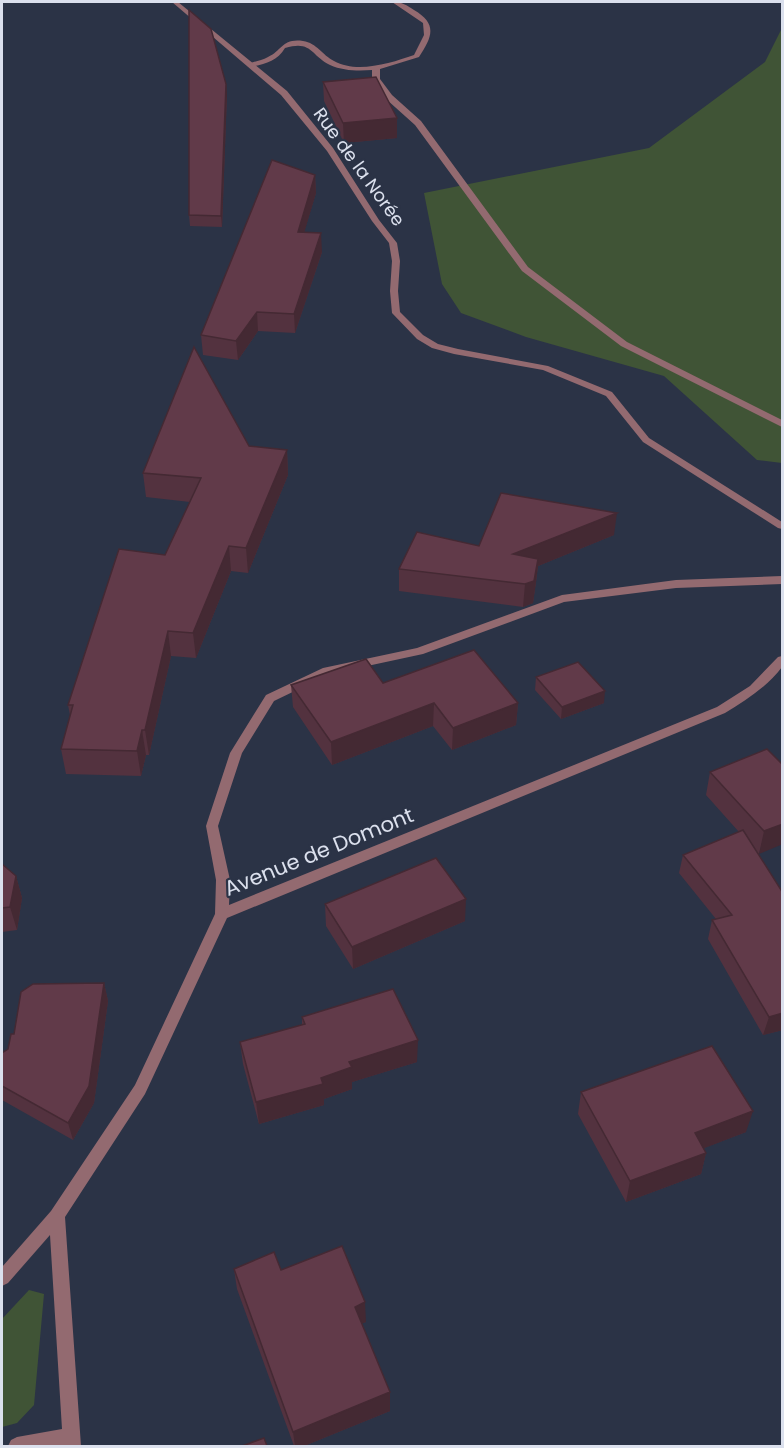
<svg xmlns="http://www.w3.org/2000/svg" width="784" height="1448" viewBox="0 0 784 1448" font-family="Poppins,sans-serif">
<style>
.green{fill:#405436}
.lines{fill:none;stroke-linecap:round;stroke-linejoin:round}
.lane{fill:#936a70;fill-rule:evenodd}
.street{fill:#936a70;fill-rule:evenodd}
.wall{fill:#53323f}
.shaded-wall{fill:#442933}
.building{fill:#613a49;stroke:#442933;stroke-width:1.5}
.labels{text-anchor:middle;stroke-width:4.5;stroke-linejoin:round;paint-order:stroke}
.far-street-label{font-size:18px;fill:#dbe0ed;stroke:#2b3346}
.street-label{font-size:21px;fill:#dbe0ed;stroke:#2b3346}
</style>
<rect width="100%" height="100%" fill="#2b3346"/>
<!-- green -->
<path class="green" d="M782,28V463L757,460L664,376L526,337L461,313L442,284L424,193L649,148L765,62Z
M29,1290L44,1294L34,1405L17,1423L2,1427V1319Z"/>
<g class="lines">
<!-- lane -->
<path class="lane" d="M392,2C400,1 406,5 414,10C438,24 432,37 419,57L380,69V79L392,95L421,121L528,267L627,342L782,420V427L621,346L522,271L415,125L386,99L372,79V70C359,71 343,71 330,65C310,55 312,40 285,48C277,62 264,64 250,67L247,65C253,61 261,61 268,57C282,51 282,38 303,41C317,43 322,55 334,61C357,74 391,63 414,55L424,35L423,23Z"/>
<!-- street -->
<path class="street" d="M172,2H178L287,91L333,148L379,220L397,243L400,261L398,291L400,312L423,335L438,344L458,349L548,366L612,392L649,438L782,522V529L778,528L643,442L606,396L543,370L454,354L432,348L417,339L392,313L390,291L392,261L389,243L372,221L327,151L281,95Z
M782,576V584L676,588L564,602L423,654L330,674L274,701L242,753L218,826L230,880L229,905L717,707L750,686L778,657L782,656V667C767,687 746,700 725,713L227,918L145,1094L65,1217L81,1446H8L11,1440L17,1437L62,1429L50,1235L8,1283L2,1286V1267L51,1211L135,1085L215,914L216,880L206,826L230,753L266,695L323,668L417,648L562,595L676,580Z"/>
</g>
<!-- wall -->
<path class="wall" d="M323,82L397,138L344,143L324,101Z
M227,94L222,227L190,226L189,215Z
M315,175L316,193L304,232L322,252L295,333L258,331L238,360L203,355L201,335Z
M249,446L287,450L288,475L248,573L231,571L196,658L171,656L149,755H146L141,776L66,774L61,749L70,715L68,705L165,555L190,502L146,497L143,473Z
M614,535L538,566L536,582L533,603L523,607L399,591V569L479,546Z
M536,677L604,703L561,719L535,690Z
M383,683L518,703L516,725L452,750L433,726L332,765L293,707L291,685Z
M783,765L759,854L755,850L783,1030L763,1035L708,939L712,920L716,919L679,873L683,855L739,832L706,795L710,772Z
M2,864L16,876L22,898L17,930L2,932Z
M325,904L465,921L353,969L326,926Z
M104,983L108,1001L94,1103L73,1140L2,1100V1053L8,1049L14,1034Z
M302,1017L417,1062L352,1082V1089L324,1099V1105L259,1124L243,1064L240,1042L302,1025Z
M581,1092L746,1132L704,1148L706,1153L701,1174L626,1202L578,1114Z
M234,1269L281,1270L366,1322L362,1323L390,1392V1411L304,1446H294L237,1289Z"/>
<!-- shaded-wall -->
<path class="shaded-wall" d="M226,84L227,94L222,227L221,216Z
M397,118V138L344,143L343,123Z
M315,175L316,193L299,250L298,232Z
M321,233L322,252L295,333L294,314Z
M257,312L258,331L238,360L236,341Z
M287,450L288,475L248,573L246,548Z
M617,513L614,535L538,566L536,582L533,603L523,607L525,584L513,554Z
M229,546L231,571L196,658L193,633Z
M168,631L171,656L149,755L145,730Z
M605,691L604,703L561,719L562,707Z
M434,703L433,726L332,765L331,742Z
M518,703L516,725L452,750L453,728Z
M142,730L146,755L141,776L137,751Z
M783,824V844L759,854L764,831Z
M16,876L22,898L17,930L10,907Z
M466,899L465,921L353,969L352,947Z
M104,983L108,1001L94,1103L73,1140L68,1123Z
M783,1013V1030L763,1035L769,1017Z
M418,1040L417,1062L352,1082V1089L324,1099V1105L259,1124L256,1102L321,1078L349,1062Z
M753,1111L746,1132L689,1154L695,1133Z
M706,1153L701,1174L626,1202L630,1181Z
M365,1302L366,1322L356,1326L355,1307Z
M390,1392V1411L304,1446H295L293,1432Z"/>
<!-- building -->
<path class="building" d="M189,10L211,29L226,84L221,216L189,215Z
M376,77L397,118L343,123L323,82Z
M272,160L315,175L298,232L321,233L294,314L257,312L236,341L201,335Z
M194,347L249,446L287,450L246,548L229,546L193,633L168,631L145,730H142L137,751L61,749L73,705H68L119,549L165,555L201,478L143,473Z
M501,493L617,513L513,554L538,559L534,581L525,584L399,569L417,532L479,546Z
M474,650L518,703L453,728L434,703L331,742L291,685L366,659L383,683Z
M578,662L605,691L562,707L536,677Z
M767,749L783,765V824L764,831L710,772Z
M743,830L783,893V1013L769,1017L712,920L732,915L683,855Z
M436,858L466,899L352,947L325,904Z
M2,864L16,876L10,907L2,908Z
M104,983L89,1086L68,1123L2,1086V1053L8,1049L11,1034H14L21,992L33,984Z
M393,989L418,1040L349,1062L352,1067L321,1078L323,1084L256,1102L240,1042L305,1024L302,1017Z
M712,1046L753,1111L695,1133L706,1153L630,1181L581,1092Z
M342,1246L365,1302L355,1307L390,1392L293,1432L234,1269L274,1252L281,1270Z
M264,1438L267,1446H242Z"/>
<g class="labels">
<!-- far-street labels -->
<g class="far-street-label">
<text transform="translate(359 167) rotate(54)" y="6">Rue de la Norée</text>
</g>
<!-- street labels -->
<g class="street-label">
<text transform="translate(319 852) rotate(-22)" y="7">Avenue de Domont</text>
</g>
</g>
<!-- border -->
<rect width="784" height="1448" fill="none" stroke="#dbe0ed" stroke-width="6"/>
</svg>
